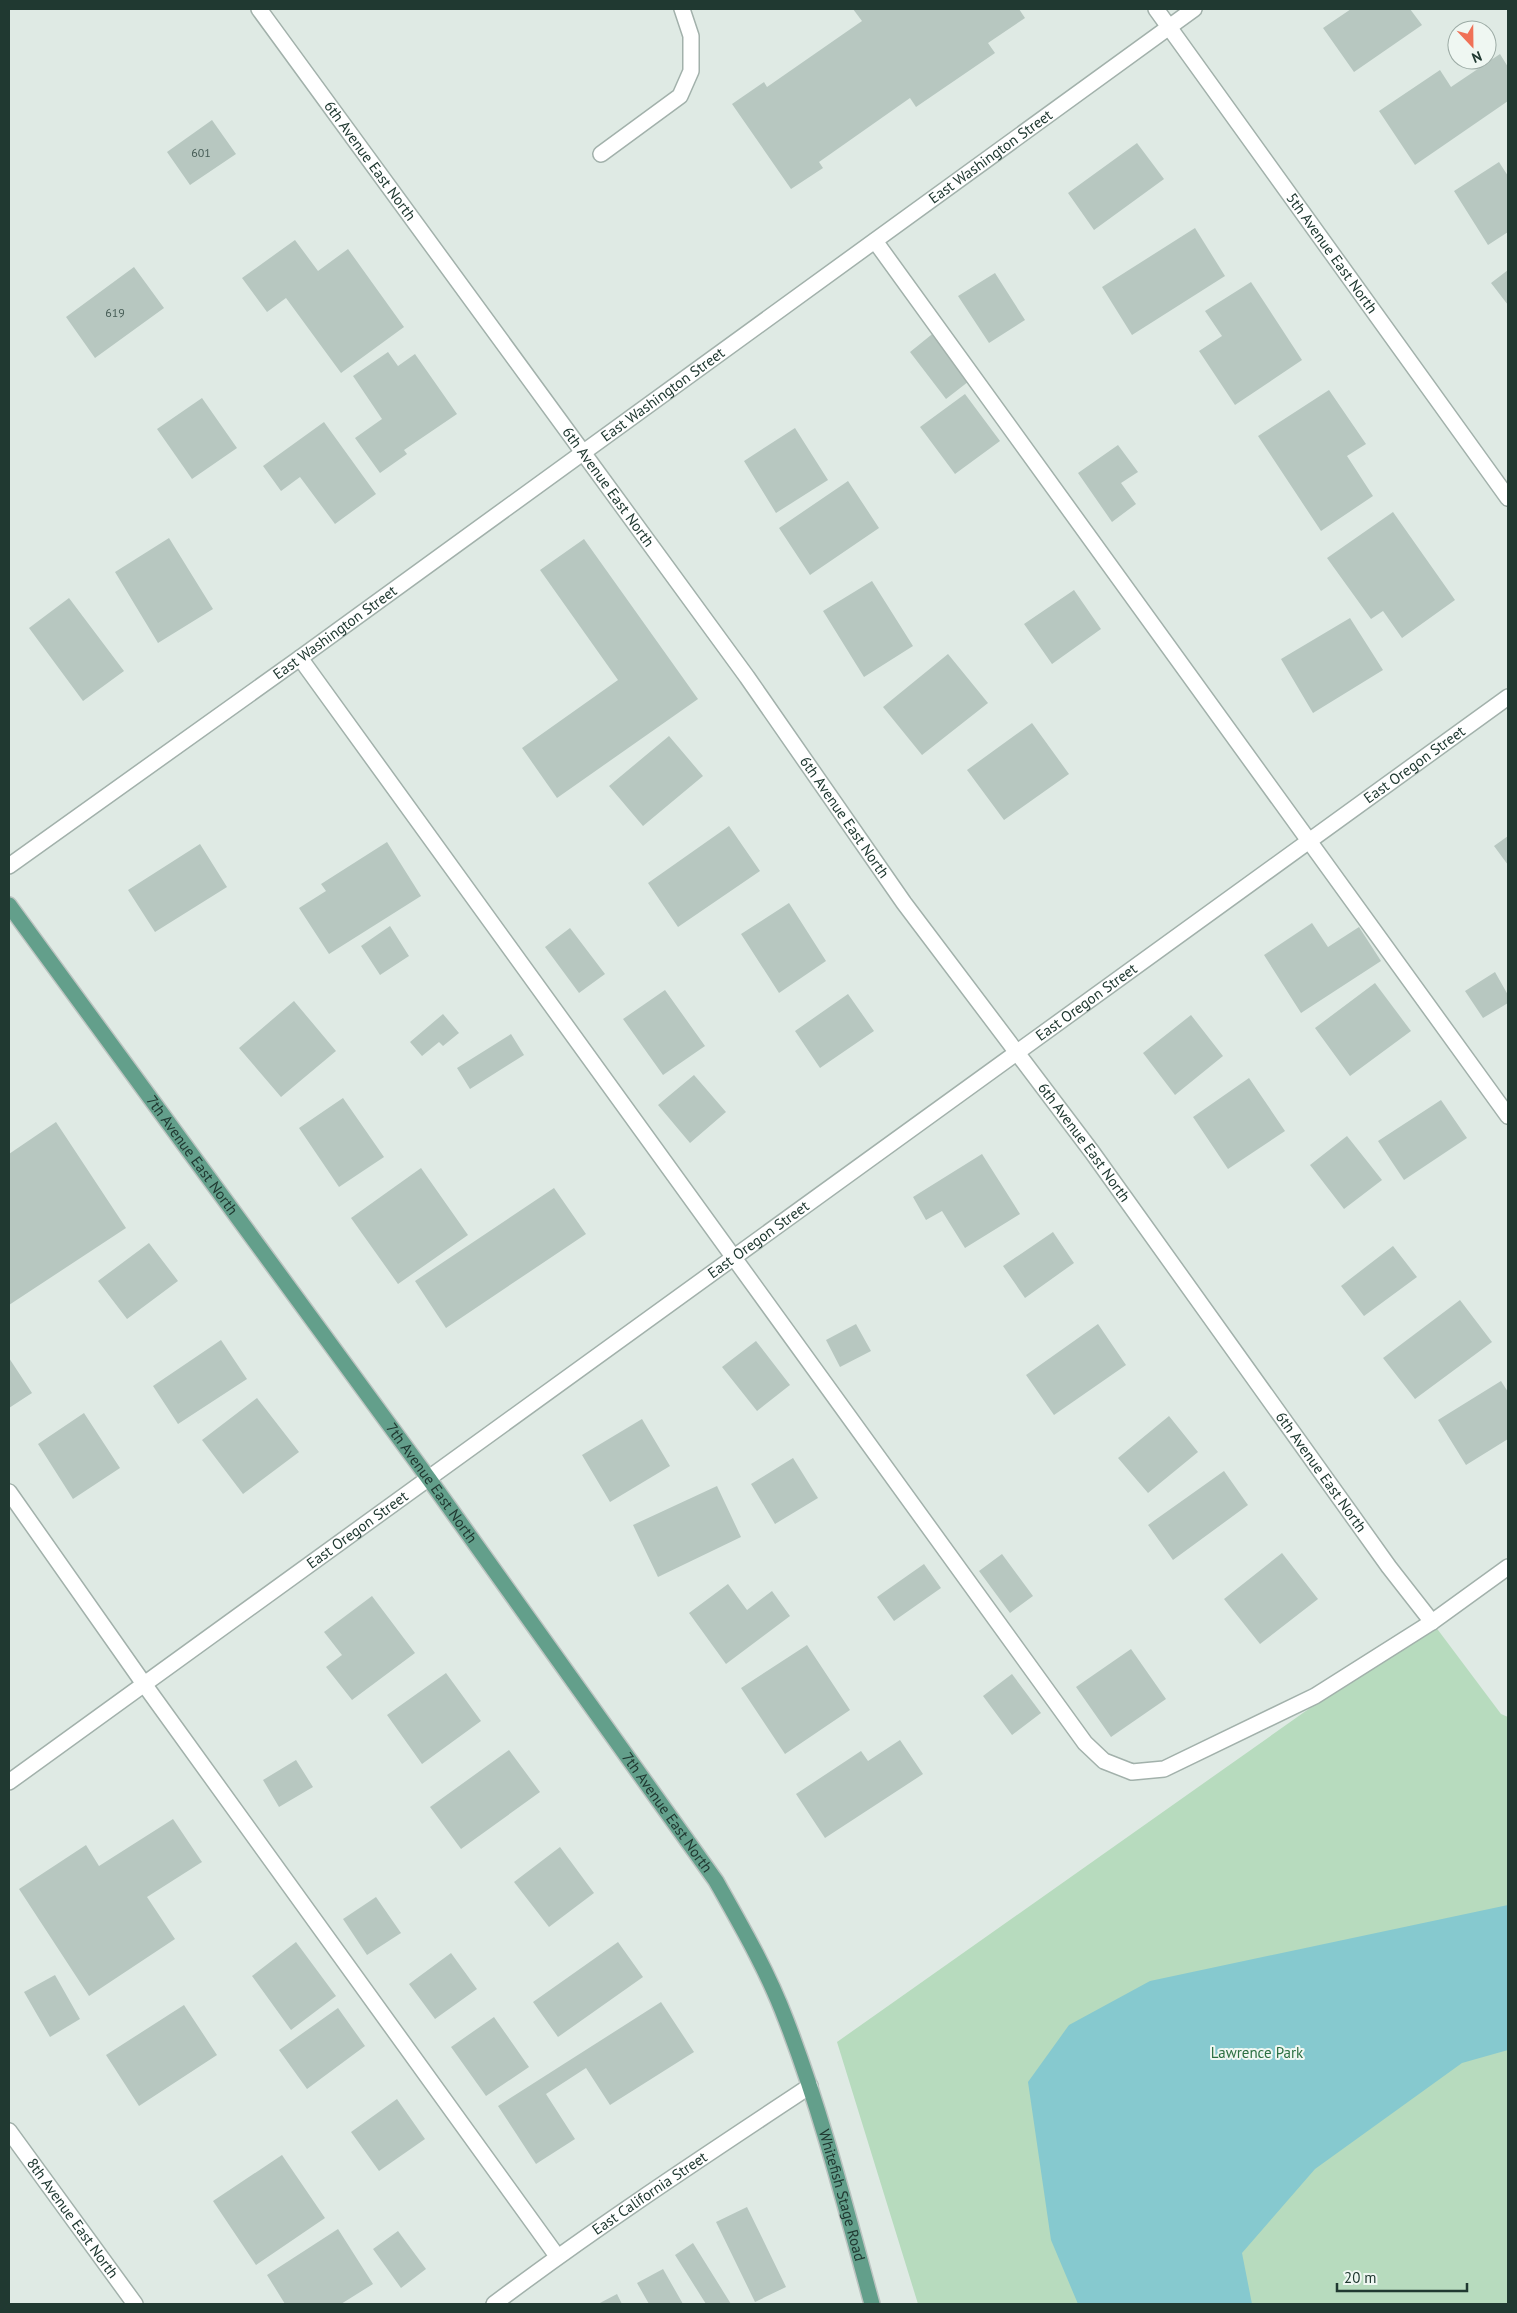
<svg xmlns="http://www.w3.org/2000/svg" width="1517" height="2313" viewBox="0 0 1517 2313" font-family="'PT Sans',sans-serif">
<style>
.green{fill:#b7dbbe}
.water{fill:#86c9cf}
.building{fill:#b7c7c0}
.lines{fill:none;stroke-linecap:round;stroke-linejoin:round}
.minor-casing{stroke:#a2b1ab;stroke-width:18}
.major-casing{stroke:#bcc4c1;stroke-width:18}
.minor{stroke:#fff;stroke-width:15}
.major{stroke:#639f8b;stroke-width:15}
.labels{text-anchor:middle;stroke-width:4;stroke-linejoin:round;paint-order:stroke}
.number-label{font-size:12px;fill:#465c55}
.street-label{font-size:15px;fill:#203931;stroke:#eff7f2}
.park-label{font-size:15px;fill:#2b6f41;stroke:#eff7f2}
</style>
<rect width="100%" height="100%" fill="#dfeae4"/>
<!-- green -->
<path class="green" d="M1432,1622L1501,1714L1508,1717V2304H918L837,2042Z"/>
<!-- water -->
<path class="water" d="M1508,1905V2050L1462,2063L1315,2169L1242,2253L1252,2304H1078L1051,2240L1028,2082L1069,2025L1150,1981Z"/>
<!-- building -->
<path class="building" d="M853,9H1019L1025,18L988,43L995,53L916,107L910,98L819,162L823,168L791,189L732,104L764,82L767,87L862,21Z
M1351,9H1410L1422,25L1354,72L1323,28Z
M1500,54L1508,67V101L1415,165L1379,111L1440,70L1451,87Z
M212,120L236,154L190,185L167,152Z
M1137,143L1164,179L1094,230L1068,193Z
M1499,162L1508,176V232L1488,245L1454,191Z
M1195,228L1225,276L1132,335L1102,287Z
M295,240L318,271L348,249L404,327L341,373L286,298L267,312L242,278Z
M134,267L164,308L95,358L66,317Z
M1508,270V305L1491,283Z
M995,273L1025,320L989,343L958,296Z
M1251,282L1302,360L1235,405L1199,351L1222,336L1205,311Z
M936,331L973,378L946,399L910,352Z
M388,352L398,366L415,354L457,414L404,450L407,454L380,473L355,438L382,419L353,376Z
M1329,390L1366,444L1347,456L1373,496L1321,531L1258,436Z
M965,394L1000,441L955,474L920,427Z
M202,398L237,448L192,479L157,429Z
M324,422L376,494L335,524L300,477L281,491L263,466Z
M795,428L828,480L776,513L744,461Z
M1118,445L1138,472L1121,483L1136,504L1112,522L1078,473Z
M848,481L879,528L810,575L779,528Z
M1393,512L1455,600L1402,638L1383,611L1371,619L1327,558Z
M169,538L213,609L158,643L115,572Z
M584,539L698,699L557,798L522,748L618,680L540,570Z
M872,581L913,646L864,677L823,611Z
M1074,590L1101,629L1052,664L1024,624Z
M69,598L124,671L83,701L29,628Z
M1350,618L1383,670L1313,713L1281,659Z
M948,654L988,703L922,755L883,707Z
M1032,723L1069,774L1004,820L967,770Z
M669,736L703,776L643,826L609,786Z
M729,826L760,871L678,927L648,883Z
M1508,836V865L1494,846Z
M387,842L421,896L329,954L299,908L326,891L321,884Z
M200,844L227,887L155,932L128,890Z
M789,903L826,961L779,993L741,934Z
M1312,923L1328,947L1359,927L1381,961L1301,1013L1264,955Z
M390,926L409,956L380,975L361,946Z
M570,928L605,974L579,993L545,947Z
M1495,972L1508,995V1003L1483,1018L1465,991Z
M1375,983L1411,1031L1350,1076L1315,1028Z
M665,990L705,1046L663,1075L623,1019Z
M848,994L874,1031L820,1068L795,1031Z
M294,1001L336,1051L281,1097L239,1048Z
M443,1014L459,1033L443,1046L439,1042L422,1056L410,1042Z
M1191,1015L1223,1056L1175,1095L1143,1053Z
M511,1034L524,1055L470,1089L457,1068Z
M694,1075L726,1112L690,1143L658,1105Z
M1249,1078L1285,1131L1228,1169L1193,1117Z
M343,1098L384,1157L339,1187L299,1128Z
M1441,1100L1467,1138L1404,1180L1378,1141Z
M56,1122L126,1228L9,1305V1154Z
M1347,1136L1382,1180L1344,1209L1310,1165Z
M982,1154L1020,1214L965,1248L942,1211L926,1220L913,1197Z
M421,1168L468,1235L398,1284L351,1218Z
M554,1188L586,1234L446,1328L415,1281Z
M1053,1232L1074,1263L1025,1298L1003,1266Z
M149,1243L178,1281L127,1319L98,1281Z
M1393,1246L1417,1277L1364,1316L1341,1286Z
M1460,1300L1492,1342L1415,1399L1383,1358Z
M856,1324L871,1351L840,1367L826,1340Z
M1098,1324L1126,1365L1054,1415L1026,1375Z
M221,1340L247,1379L178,1424L153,1386Z
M756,1341L790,1385L757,1411L722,1367Z
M9,1358L32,1393L9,1408Z
M1501,1381L1508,1392V1439L1466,1465L1438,1420Z
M257,1398L299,1452L243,1494L202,1440Z
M84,1413L120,1468L73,1499L38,1444Z
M1169,1416L1198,1452L1148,1493L1118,1458Z
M642,1419L670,1466L610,1502L582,1455Z
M793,1458L818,1498L775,1524L751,1484Z
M1224,1471L1248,1505L1173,1560L1148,1525Z
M717,1486L741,1537L658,1577L633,1525Z
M1282,1553L1318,1599L1260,1644L1224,1599Z
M1002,1554L1033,1596L1010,1613L979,1571Z
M924,1564L941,1588L894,1621L877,1597Z
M728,1584L747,1610L772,1591L790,1616L726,1664L689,1613Z
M372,1596L415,1653L352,1700L326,1667L342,1655L324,1632Z
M807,1645L850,1710L785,1754L741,1688Z
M1131,1649L1166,1699L1111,1737L1076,1687Z
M446,1673L481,1721L422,1764L387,1715Z
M1012,1674L1041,1713L1012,1735L983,1696Z
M900,1740L923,1774L825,1838L796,1794L861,1751L868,1761Z
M509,1750L540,1792L461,1849L430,1807Z
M296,1760L313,1787L279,1807L263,1780Z
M173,1819L202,1862L147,1897L175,1939L89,1996L19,1889L86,1845L99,1866Z
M560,1847L594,1893L549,1927L514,1882Z
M376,1897L401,1933L367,1955L343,1919Z
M296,1942L336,1996L291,2030L252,1976Z
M618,1942L643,1977L558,2037L533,2002Z
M451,1953L477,1989L435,2019L409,1984Z
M55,1975L80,2019L50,2037L24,1992Z
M661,2002L694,2052L610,2105L586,2068L546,2094L575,2139L536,2164L498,2106Z
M184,2005L217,2055L139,2106L106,2055Z
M338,2008L365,2046L307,2089L279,2050Z
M494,2017L529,2067L486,2096L451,2047Z
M397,2099L425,2139L379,2171L351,2132Z
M282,2155L325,2218L256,2265L213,2201Z
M747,2207L786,2287L755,2302L716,2222Z
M338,2229L373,2284L341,2304H285L267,2275Z
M398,2231L426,2269L401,2288L373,2249Z
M693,2243L731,2304H706L675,2255Z
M663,2269L683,2304H649L637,2283Z
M617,2294L622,2304H598Z"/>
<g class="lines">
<!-- minor casing -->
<g class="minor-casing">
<g id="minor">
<path id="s1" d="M259,9L747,677L904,903L1092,1152L1389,1567L1432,1622"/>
<path id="s2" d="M1156,9L1508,498"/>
<path d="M601,154L680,96L691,71V36L682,9"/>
<path d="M875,241L1508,1116"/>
<path d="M300,658L1085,1743L1104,1761L1132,1772L1164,1769L1315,1696L1432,1622L1508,1567"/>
<path id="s3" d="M9,866L300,658L1194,9"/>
<path d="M9,1492L144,1684L557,2256"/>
<path id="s4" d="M9,1782L1508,697"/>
<path id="s5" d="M9,2131L135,2304"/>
<path id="s6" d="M494,2304C596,2227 703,2157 810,2086"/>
</g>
</g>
<!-- major casing -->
<g class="major-casing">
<g id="major">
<path id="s7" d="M9,905L429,1479L716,1881C742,1927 768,1972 786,2020C822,2113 846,2209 872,2304"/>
</g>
</g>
<!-- minor -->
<use href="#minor" class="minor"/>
<!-- major -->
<use href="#major" class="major"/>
</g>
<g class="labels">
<!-- number labels -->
<g class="number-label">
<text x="201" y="157">601</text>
<text x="115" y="317">619</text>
</g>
<!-- street labels -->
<g class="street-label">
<text dy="5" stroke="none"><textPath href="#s3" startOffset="1211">East Washington Street</textPath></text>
<text dy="5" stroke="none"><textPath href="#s1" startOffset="188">6th Avenue East North</textPath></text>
<text dy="5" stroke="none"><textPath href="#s2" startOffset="301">5th Avenue East North</textPath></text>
<text dy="5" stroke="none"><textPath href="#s3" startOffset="806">East Washington Street</textPath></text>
<text dy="5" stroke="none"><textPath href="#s1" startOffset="592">6th Avenue East North</textPath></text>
<text dy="5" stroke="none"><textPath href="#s3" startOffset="401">East Washington Street</textPath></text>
<text dy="5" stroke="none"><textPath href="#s4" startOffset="1735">East Oregon Street</textPath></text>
<text dy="5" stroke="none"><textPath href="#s1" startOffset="998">6th Avenue East North</textPath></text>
<text dy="5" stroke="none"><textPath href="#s4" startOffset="1330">East Oregon Street</textPath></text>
<text dy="5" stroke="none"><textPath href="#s1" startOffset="1402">6th Avenue East North</textPath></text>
<text dy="5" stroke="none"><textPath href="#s7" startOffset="310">7th Avenue East North</textPath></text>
<text dy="5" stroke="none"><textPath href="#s4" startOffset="925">East Oregon Street</textPath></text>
<text dy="5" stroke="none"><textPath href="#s1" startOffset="1808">6th Avenue East North</textPath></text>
<text dy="5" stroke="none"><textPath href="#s7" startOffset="716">7th Avenue East North</textPath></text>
<text dy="5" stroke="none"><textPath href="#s4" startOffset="430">East Oregon Street</textPath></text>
<text dy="5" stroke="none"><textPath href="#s7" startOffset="1121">7th Avenue East North</textPath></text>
<text dy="5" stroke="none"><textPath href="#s6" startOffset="191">East California Street</textPath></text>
<text dy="5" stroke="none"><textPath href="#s7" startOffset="1545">Whitefish Stage Road</textPath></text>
<text dy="5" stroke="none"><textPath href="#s5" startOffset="108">8th Avenue East North</textPath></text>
</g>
<!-- park labels -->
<g class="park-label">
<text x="1257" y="2058">Lawrence Park</text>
</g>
</g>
<!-- border -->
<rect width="1517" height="2313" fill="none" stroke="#203931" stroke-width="20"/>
<!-- north arrow -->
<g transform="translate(1472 45) rotate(158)"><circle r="24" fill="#eff7f2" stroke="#9caba5"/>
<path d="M0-4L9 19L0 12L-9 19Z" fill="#f07157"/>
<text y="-8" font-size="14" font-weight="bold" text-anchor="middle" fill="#203931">N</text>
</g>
<!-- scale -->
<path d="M1337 2283v8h130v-8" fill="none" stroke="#203931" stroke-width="2.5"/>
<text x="1344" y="2283" font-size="15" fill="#203931" stroke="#eff7f2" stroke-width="4" paint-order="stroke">20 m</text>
</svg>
